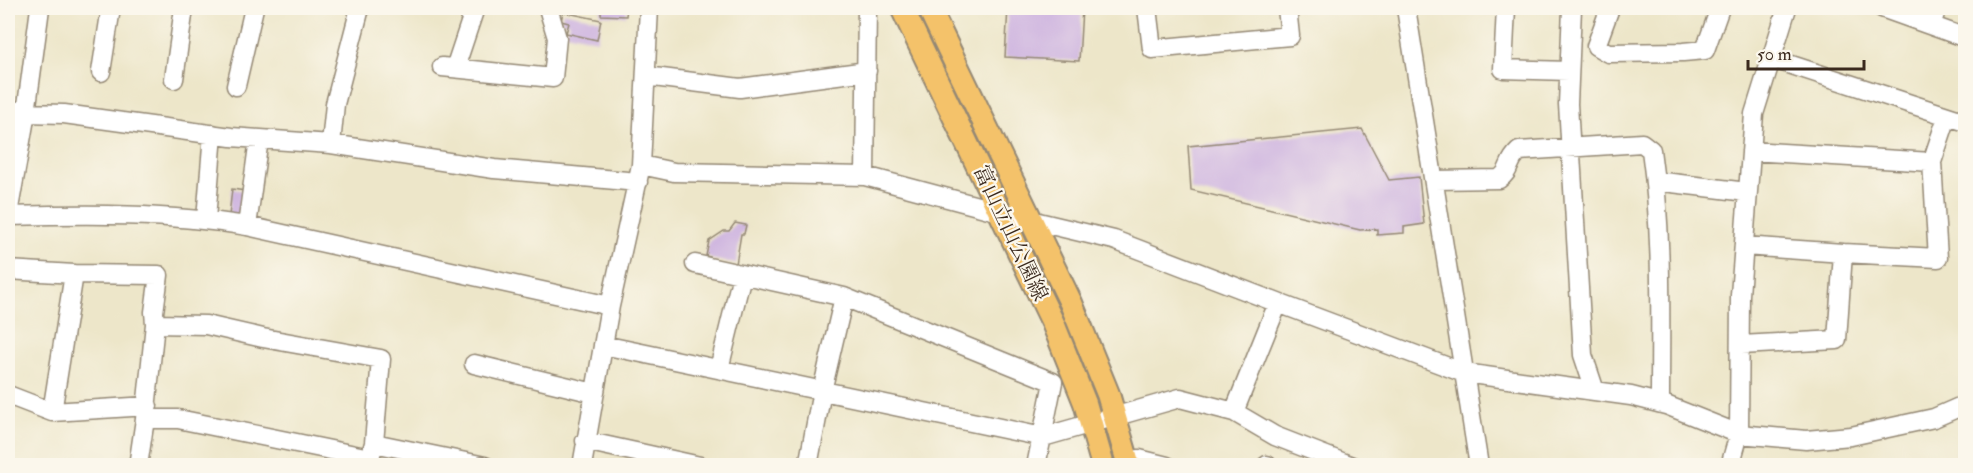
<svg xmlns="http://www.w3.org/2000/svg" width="1973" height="473" viewBox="0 0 1973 473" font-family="'IM FELL Double Pica','Noto Serif JP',serif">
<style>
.building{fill:#d0b7e0}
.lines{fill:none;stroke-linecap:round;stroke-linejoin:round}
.minor-casing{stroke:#948874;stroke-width:21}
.major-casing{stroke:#948874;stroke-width:26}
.minor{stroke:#fff;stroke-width:18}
.major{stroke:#f4c26a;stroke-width:22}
.labels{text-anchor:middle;stroke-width:4.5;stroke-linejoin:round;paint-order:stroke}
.street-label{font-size:21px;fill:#3b2a1e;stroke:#fbf7ec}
</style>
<rect width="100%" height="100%" fill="#fbf7ec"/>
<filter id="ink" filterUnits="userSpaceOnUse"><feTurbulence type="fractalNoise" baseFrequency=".0167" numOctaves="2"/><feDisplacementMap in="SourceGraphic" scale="12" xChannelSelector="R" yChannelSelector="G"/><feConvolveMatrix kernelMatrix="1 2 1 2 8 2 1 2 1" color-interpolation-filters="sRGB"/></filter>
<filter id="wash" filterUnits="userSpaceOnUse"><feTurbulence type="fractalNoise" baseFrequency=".008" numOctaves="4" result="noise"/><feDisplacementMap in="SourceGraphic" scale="24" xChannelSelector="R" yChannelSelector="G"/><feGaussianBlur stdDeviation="1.35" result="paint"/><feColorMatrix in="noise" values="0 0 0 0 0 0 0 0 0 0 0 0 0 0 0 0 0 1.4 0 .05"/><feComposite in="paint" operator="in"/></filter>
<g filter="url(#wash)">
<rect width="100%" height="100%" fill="#ede6c9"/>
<g id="blocks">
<!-- building -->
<path class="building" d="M601,8H627L626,16L601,15Z
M1008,8H1082L1079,61L1005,57Z
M563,12L601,20L597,40L566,33L569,23L561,21Z
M1362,129L1389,180L1419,177L1424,224L1404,227V233L1377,235V229L1360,230L1191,190L1188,146Z
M232,189L245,191L242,215H237V218L229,216Z
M735,223L746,225L744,234H741L736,264L710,259V257L706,256L709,241L724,231H729Z"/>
</g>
</g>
<g filter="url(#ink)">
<use href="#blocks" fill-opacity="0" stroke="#948874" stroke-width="1.5"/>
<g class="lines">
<!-- minor casing -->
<g class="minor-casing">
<path id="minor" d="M1147,8L1152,49L1290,36L1287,8
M1406,8L1479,466
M1506,8L1503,69L1569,71
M1572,8L1568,104L1583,355L1595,391
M1610,8L1596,46L1608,53L1683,52L1705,50L1720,8
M1882,8L1966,38
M1931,25L1937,8
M1770,58L1966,122
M442,67L553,78L557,38L548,8
M455,68L475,8
M101,72L111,8
M646,76L740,88L867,71
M174,79L184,8
M236,86L254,8
M8,109L26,113L64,114L231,137L331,144L494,169L638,182
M331,144L335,104L360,8
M1932,162L1947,117
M641,165L674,172L865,176L1030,220L1114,240L1278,303
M865,176L867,8
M1434,180L1499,179C1512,170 1506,163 1519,151L1642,143L1651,150C1663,234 1660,319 1660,403
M1655,181L1747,192
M8,214L26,113L40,8
M8,216C87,214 168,213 247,226L610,306
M206,219L213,134
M247,226L259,139
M1744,246L1843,253
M695,264L844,297
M8,270L74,274
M603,345L1043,437L1180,398L1234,412L1278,303L1464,373L1631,396L1666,405L1739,434L1806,440L1851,436L1934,418L1966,404
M1741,345L1837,340L1843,253L1938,258L1932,162L1751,151
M474,364L594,393
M719,369L742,275
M8,395L52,412L74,274L159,275L154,312L155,324
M52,412L148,406
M1234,412L1275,436L1352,466
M145,419L155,324L206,325L263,338L381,359L374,443
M585,441L700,466
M1128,462L1139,459L1167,466
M138,466L145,419H178L370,458L374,443L485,466
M582,466L610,306L641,165L649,8
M808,466L822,391L844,297L1053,382L1036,466
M1266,466L1267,465
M1730,466L1739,434L1740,295L1754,114L1787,8"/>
</g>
<!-- major casing -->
<g class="major-casing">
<path id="major" d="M902,8L1053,323L1085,403L1103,466
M929,8L1071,303L1108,394L1129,466"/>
</g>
<!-- minor -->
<use href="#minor" class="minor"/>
<!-- major -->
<use href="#major" class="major"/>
</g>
</g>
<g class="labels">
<!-- street labels -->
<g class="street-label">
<text transform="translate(1011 233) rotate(65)" y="7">富山立山公園線</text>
</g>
</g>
<!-- margin -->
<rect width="1973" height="473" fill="none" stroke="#fbf7ec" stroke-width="30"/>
<!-- scale -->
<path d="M1748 60v9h116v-9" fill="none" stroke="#3b2a1e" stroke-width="3"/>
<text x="1757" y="60" font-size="18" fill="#3b2a1e" stroke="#fbf7ec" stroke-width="4.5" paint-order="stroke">50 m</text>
</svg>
